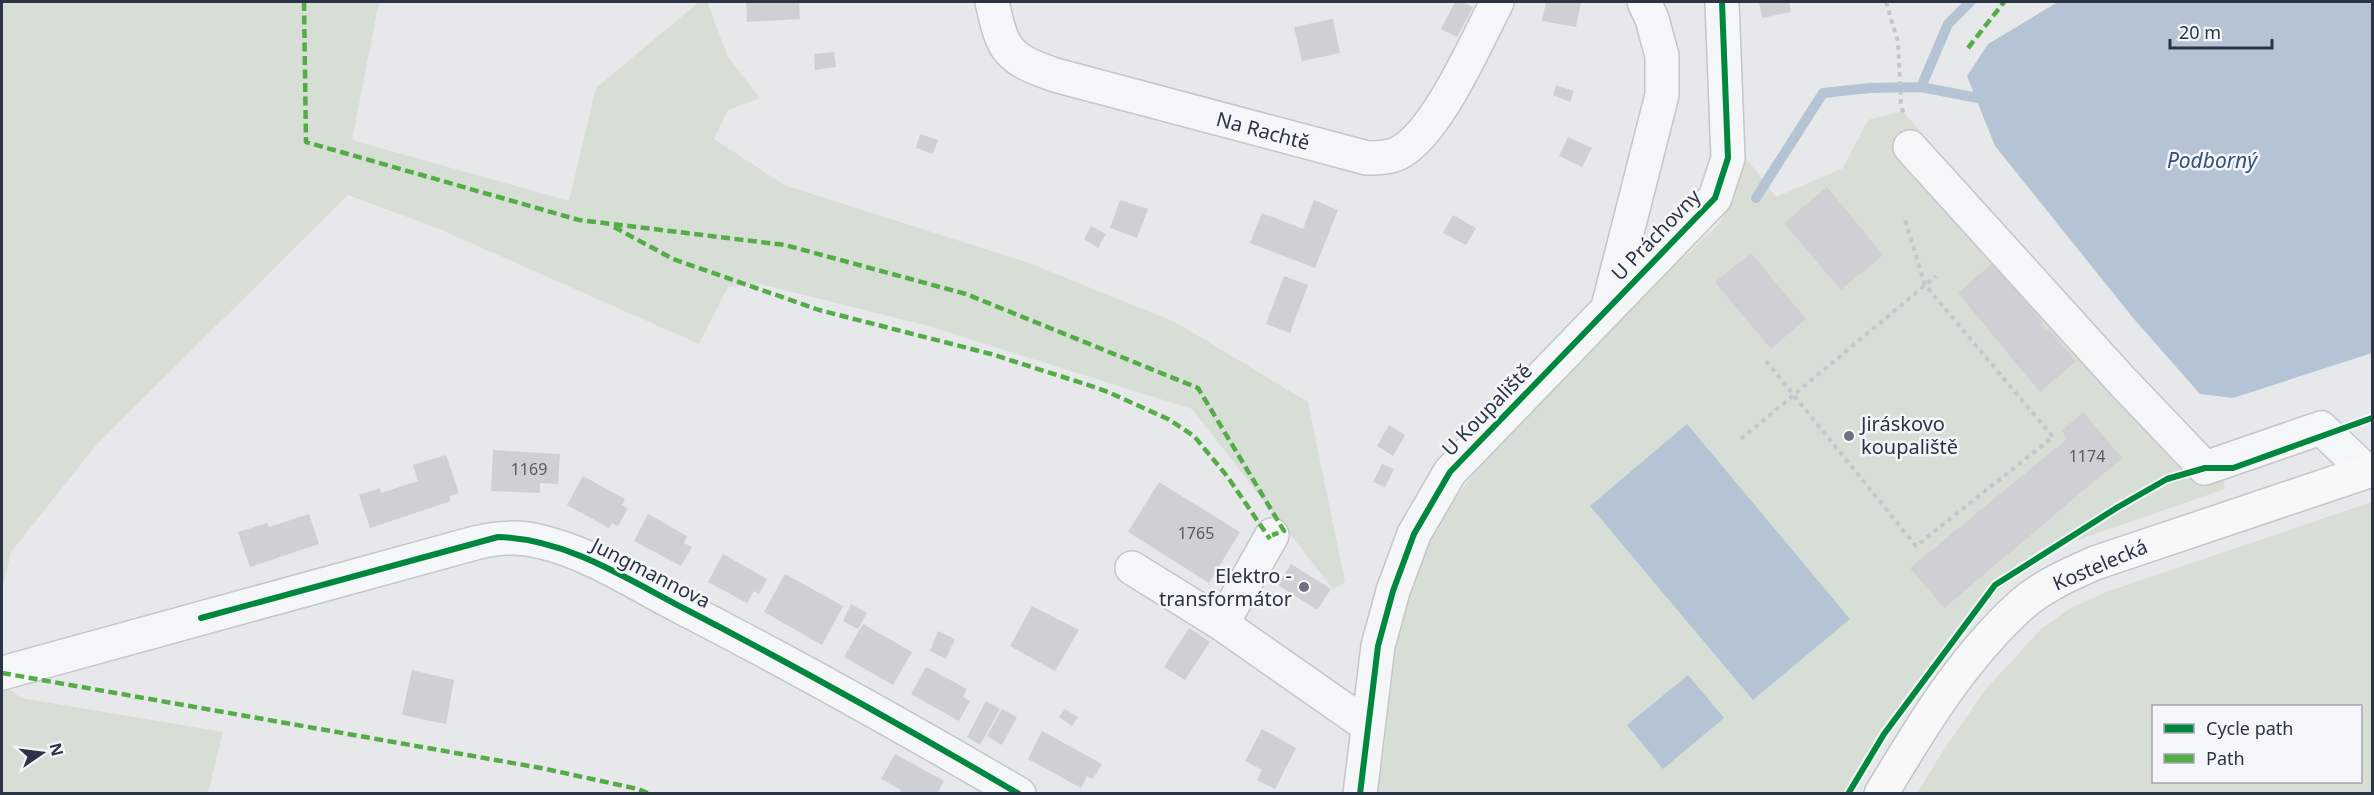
<svg xmlns="http://www.w3.org/2000/svg" width="2374" height="795" viewBox="0 0 2374 795" font-family="'Noto Sans',sans-serif">
<style>
.green{fill:#d6ded6;fill-rule:evenodd}
.water{fill:#b4c4d5}
.lines{fill:none;stroke-linecap:round;stroke-linejoin:round}
.stream{stroke:#b4c4d5;stroke-width:10}
.building{fill:#ced0d3}
.minor-casing{stroke:#c4c6c8;stroke-width:36}
.major-casing{stroke:#c2c5c8;stroke-width:36}
.path{stroke:#c5c6ca;stroke-width:4;stroke-dasharray:4.5 4.5;stroke-linecap:butt}
.minor{stroke:#f5f6f7;stroke-width:33}
.major{stroke:#f8f8f8;stroke-width:33}
.quiet{stroke:#54ac47;stroke-width:4.5;stroke-dasharray:9 4.5;stroke-linecap:butt}
.cycleway-casing{stroke:#f4f6f9;stroke-width:10}
.cycleway{stroke:#00873e;stroke-width:6}
.poi-dot{fill:#6c737f;stroke:#f4f6f9;stroke-width:2}
.labels{text-anchor:middle;stroke-width:5;stroke-linejoin:round;paint-order:stroke}
.number-label{font-size:16px;fill:#545c69}
.street-label{font-size:20px;fill:#2b3445;stroke:#f4f6f9}
.poi-label{font-size:20px;fill:#2b3445;stroke:#f4f6f9;text-anchor:start}
.water-label{font-size:21px;font-style:italic;fill:#34527a;stroke:#f4f6f9}
</style>
<rect width="100%" height="100%" fill="#e6e8ea"/>
<!-- green -->
<path class="green" d="M2,2H379L352,140L569,201L596,88L699,2H707L728,57L760,98L728,110L714,139L784,185L1029,263L1175,322L1308,402L1345,582L1333,589L1192,409L925,325L760,284L728,287L699,344L437,228L348,195L97,444L11,552L2,590Z
M1903,111L2072,312L2217,458L2225,489L2043,552L1964,621L1922,674L1843,793L1378,794L1400,616L1426,537L1520,413L1720,223L1746,158L1776,197L1843,168L1868,120Z
M2372,502V793H1917L1943,751L1985,690L2041,629L2071,608L2106,592ZM2154,706H2360V782H2154Z
M2,684L21,698L223,732L208,793H2Z"/>
<!-- water -->
<path class="water" d="M2058,2H2372V353L2233,398L2200,394L2134,319L1995,146L1967,76L1988,44Z
M1687,424L1850,619L1753,700L1590,506Z
M1688,675L1724,718L1663,769L1627,725Z"/>
<g class="lines">
<!-- stream -->
<path class="stream" d="M1921,87L1948,24L1970,2
M1756,198L1823,93L1870,88L1921,87L1988,100"/>
</g>
<!-- building -->
<path class="building" d="M746,2H799L800,19L747,22Z
M1455,2H1462L1473,7L1457,37L1441,29Z
M1546,2H1581L1576,27L1542,21Z
M1759,2H1789L1791,12L1762,18Z
M1333,19L1340,53L1302,61L1294,27Z
M834,52L836,67L815,70L814,54Z
M1556,85L1574,91L1570,102L1553,95Z
M920,134L938,140L933,154L916,148Z
M1568,137L1592,148L1582,167L1559,156Z
M1827,187L1883,255L1841,290L1784,223Z
M1120,200L1148,209L1137,238L1110,228Z
M1314,200L1338,210L1315,268L1250,243L1262,213L1303,229Z
M1453,215L1476,228L1466,245L1443,233Z
M1091,226L1106,234L1098,248L1084,239Z
M1751,253L1806,319L1771,349L1715,282Z
M1993,263L2043,323L2041,325L2046,331L2048,329L2076,361L2040,392L1958,293Z
M1284,276L1308,285L1290,333L1266,324Z
M2083,412L2122,458L1944,608L1910,568L2067,439L2062,431Z
M1389,425L1405,435L1393,456L1377,446Z
M493,450L560,454L558,484L540,483V493L491,491Z
M446,455L459,493L449,496L451,501L370,528L359,495L380,488L381,493L418,481L413,465Z
M1382,464L1394,469L1385,487L1373,482Z
M583,476L625,499L622,505L628,508L618,526L612,523L609,528L567,505Z
M1159,482L1240,532L1209,583L1128,532Z
M309,514L319,544L250,567L238,532L267,523L269,527Z
M648,514L687,536L684,543L692,547L681,566L634,541Z
M723,554L767,579L759,594L754,591L747,603L708,582Z
M1291,564L1331,589L1317,610L1278,585Z
M785,574L843,606L822,645L764,612Z
M851,604L867,613L858,629L843,621Z
M1032,606L1079,630L1055,671L1010,646Z
M863,624L912,652L893,685L844,657Z
M1189,628L1210,642L1185,680L1164,667Z
M938,631L955,639L946,659L930,651Z
M926,667L967,689L963,697L970,701L959,721L911,694Z
M412,670L454,680L446,724L402,715Z
M986,701L1000,709L980,745L967,737Z
M1002,709L1017,717L1002,745L987,736Z
M1065,709L1078,717L1072,726L1059,717Z
M1262,729L1296,748L1275,789L1257,780L1262,770L1245,761Z
M1042,731L1102,764L1093,779L1087,776L1081,788L1028,759Z
M895,754L944,781L937,794H899L901,790L881,779Z"/>
<g class="lines">
<!-- minor casing -->
<g class="minor-casing">
<path id="minor" d="M992,2C1003,52 1007,58 1055,75L1367,158C1378,158 1389,158 1399,153C1438,132 1476,42 1497,2
M1910,147L2122,381L2205,468L2321,428L2366,471
M1608,307L1662,95V56L1652,19L1644,2
M1132,568L1222,624L1368,726
M1222,624L1272,535
M2,673L475,543C498,537 519,536 542,542C590,553 638,585 681,607C796,666 908,729 1019,794
M1360,794L1378,646L1393,591L1414,534L1450,472L1715,198L1728,158L1722,2"/>
</g>
<!-- major casing -->
<g class="major-casing">
<path id="major" d="M1881,794C1921,727 1962,659 2020,606C2041,587 2068,575 2095,563L2372,470"/>
</g>
<!-- path -->
<path class="path" d="M1886,2L1898,42L1901,103L1904,117
M1766,361L1916,546L2053,437L1925,285L1905,220
M1741,439L1936,276"/>
<!-- minor -->
<use href="#minor" class="minor"/>
<!-- major -->
<use href="#major" class="major"/>
<!-- quiet -->
<path class="quiet" d="M304,2L306,142L579,220L785,245L966,294L1198,388L1284,531L1272,535
M1968,48L2004,2
M614,227L673,259L819,310L991,354L1085,384L1108,392L1168,419L1194,436L1227,476L1270,539
M2,673L541,768L638,789L650,794"/>
<!-- cycleway casing -->
<g class="cycleway-casing">
<path id="cycleway" d="M201,618L498,537C567,539 627,579 687,610C799,668 910,730 1019,794
M1360,794L1378,646L1393,591L1414,534L1450,472L1715,198L1728,158L1722,2
M1848,794L1884,734L1995,585L2118,507L2167,479L2205,468H2233L2372,418"/>
</g>
<!-- cycleway -->
<use href="#cycleway" class="cycleway"/>
</g>
<!-- markers -->
<g class="poi-dot">
<circle cx="1849" cy="436" r="6"/>
<circle cx="1304" cy="587" r="6"/>
</g>
<g class="labels">
<!-- number labels -->
<g class="number-label">
<text x="2087" y="462">1174</text>
<text x="529" y="475">1169</text>
<text x="1196" y="539">1765</text>
</g>
<!-- street labels -->
<g class="street-label">
<text transform="translate(1263 131) rotate(15)" y="7">Na Rachtě</text>
<text transform="translate(1656 235) rotate(-46)" y="7">U Práchovny</text>
<text transform="translate(1487 410) rotate(-46)" y="7">U Koupaliště</text>
<text transform="translate(2100 565) rotate(-23)" y="7">Kostelecká</text>
<text transform="translate(651 573) rotate(27)" y="7">Jungmannova</text>
</g>
<!-- poi labels -->
<g class="poi-label">
<text x="1861" y="431">Jiráskovo<tspan x="1861" dy="23">koupaliště</tspan></text>
<text x="1292" y="583" text-anchor="end">Elektro -<tspan x="1292" dy="23">transformátor</tspan></text>
</g>
<!-- water labels -->
<g class="water-label">
<text x="2212" y="168">Podborný</text>
</g>
</g>
<!-- border -->
<rect width="2374" height="795" fill="none" stroke="#2b3445" stroke-width="6"/>
<!-- legend -->
<rect x="2152" y="705" width="210" height="78" fill="#f4f6f9" stroke="#a4a8b1" stroke-width="1.5"/>
<rect x="2164" y="724" width="30" height="9" fill="#00873e" stroke="#a4a8b1" stroke-width="1.5"/>
<text x="2206" y="735" font-size="18" fill="#2b3445">Cycle path</text>
<rect x="2164" y="754" width="30" height="9" fill="#54ac47" stroke="#a4a8b1" stroke-width="1.5"/>
<text x="2206" y="765" font-size="18" fill="#2b3445">Path</text>
<!-- north arrow -->
<g transform="translate(42 753) rotate(76)" stroke="#f4f6f9" stroke-width="4.5" paint-order="stroke">
<path d="M0-4.5L10 22L0 15L-10 22Z" fill="#2b3445"/>
<text y="-9" font-size="16" font-weight="bold" text-anchor="middle" fill="#2b3445">N</text>
</g>
<!-- scale -->
<path d="M2170 39v9h102v-9" fill="none" stroke="#2b3445" stroke-width="3"/>
<text x="2179" y="39" font-size="18" fill="#2b3445" stroke="#f4f6f9" stroke-width="4.5" paint-order="stroke">20 m</text>
</svg>
